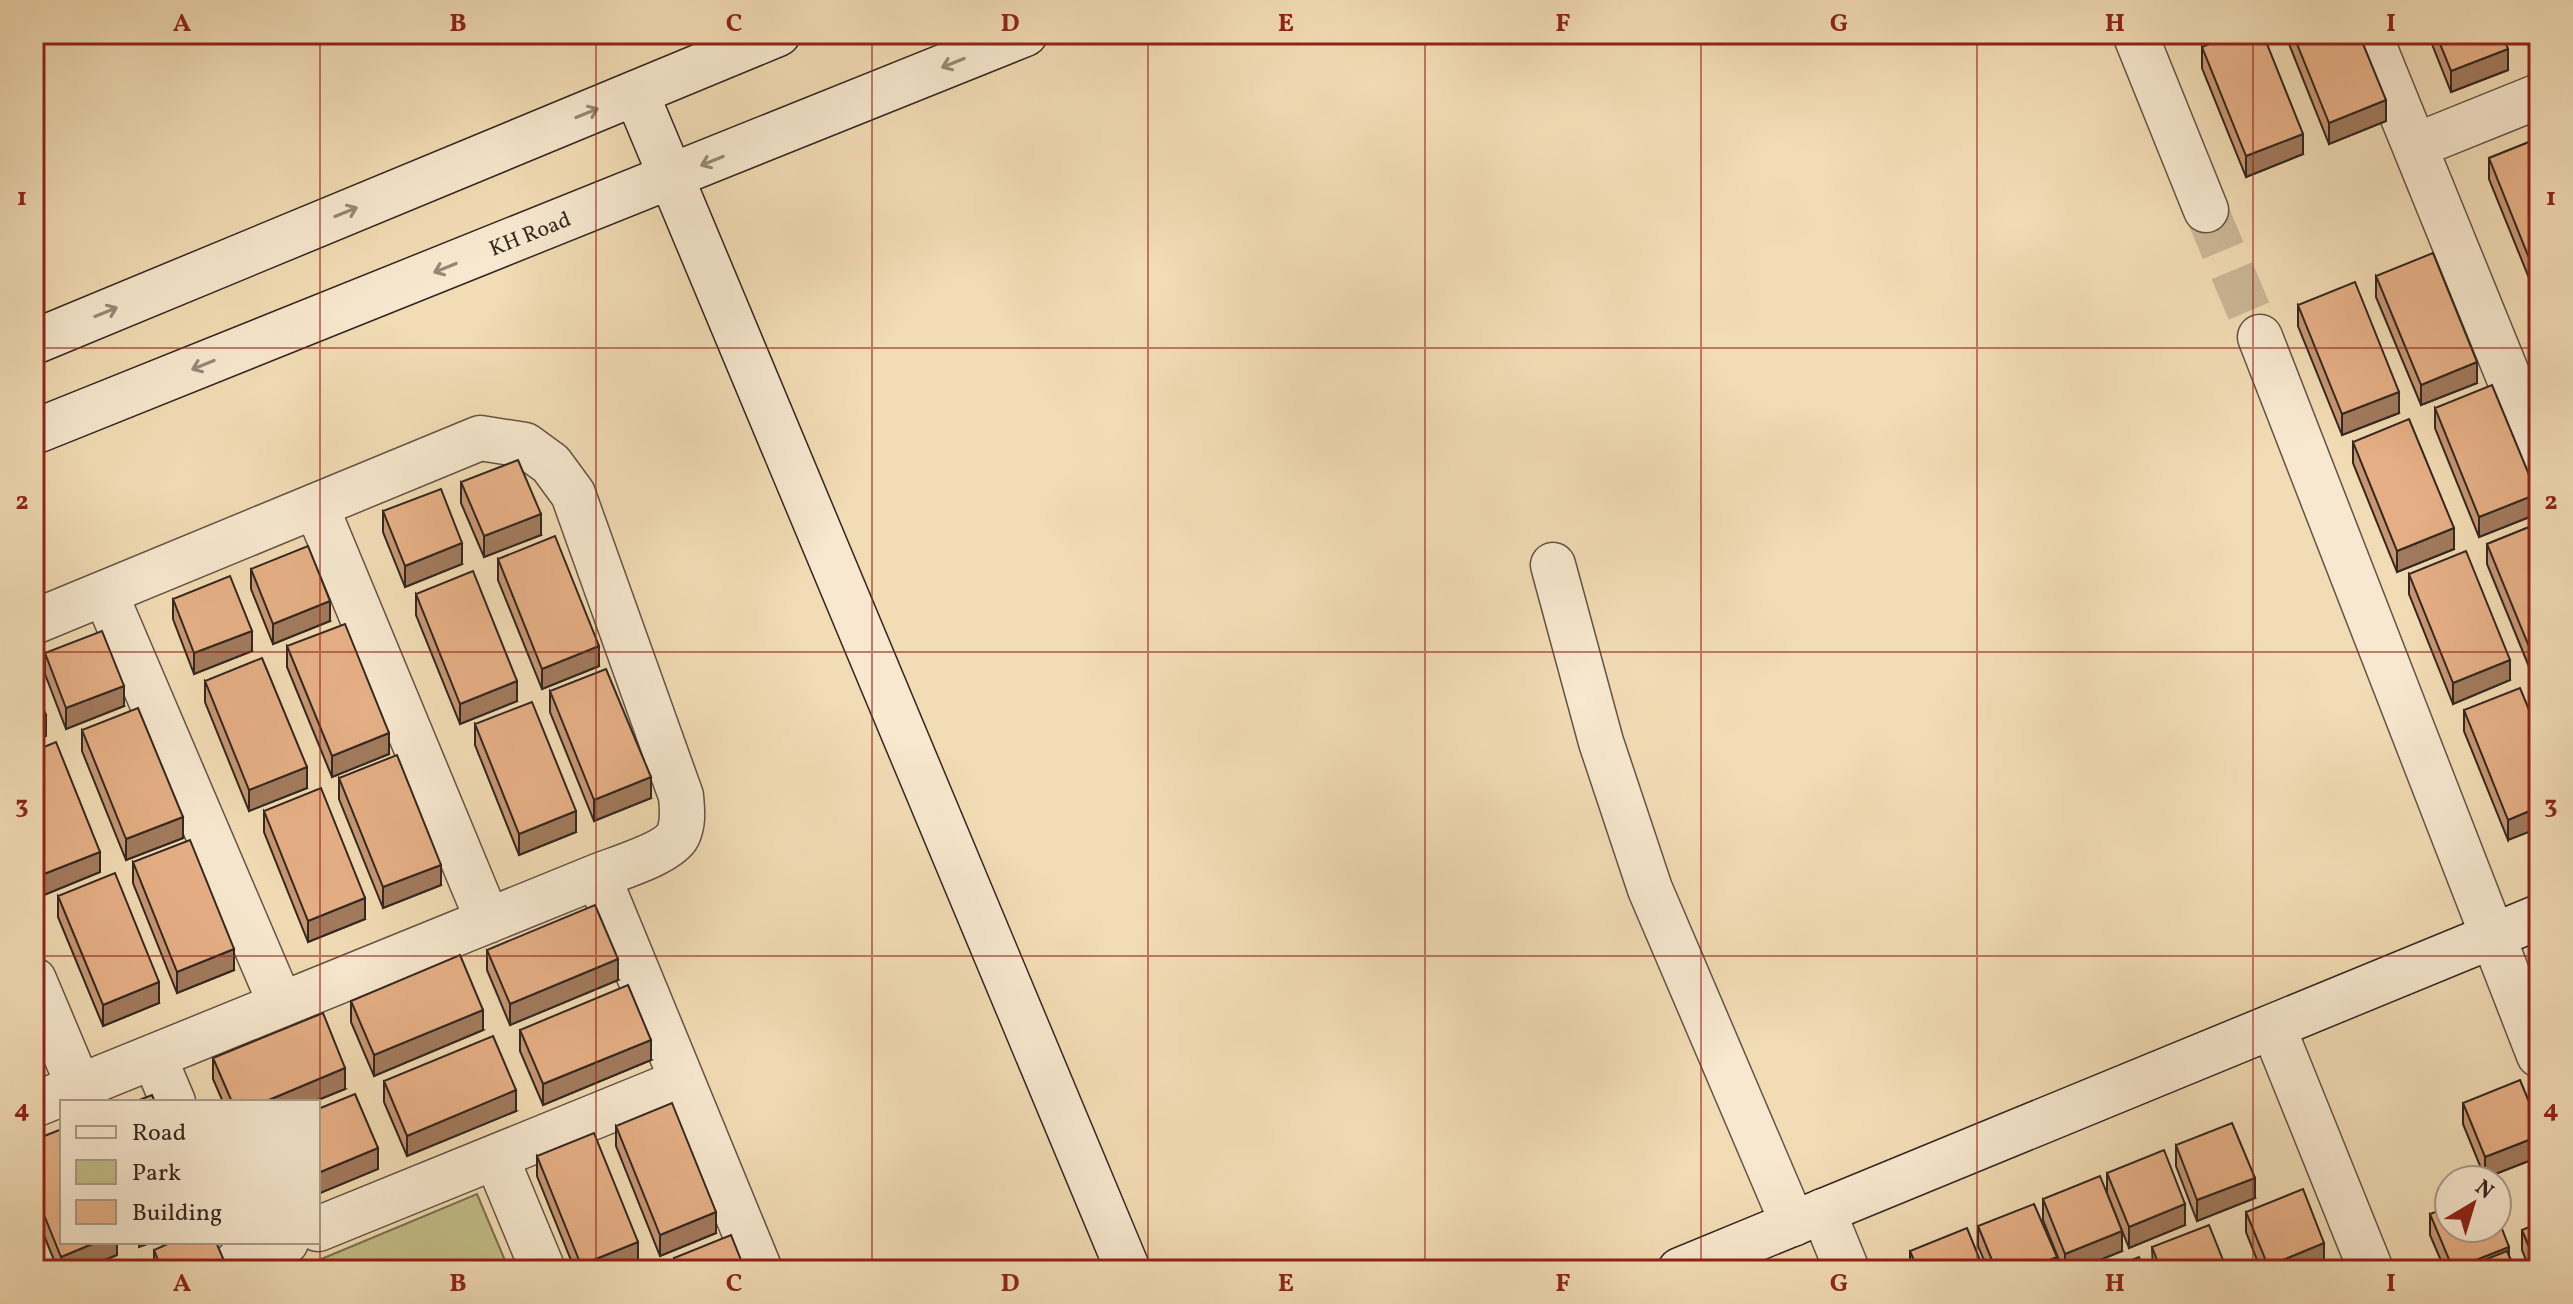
<svg xmlns="http://www.w3.org/2000/svg" width="2573" height="1304" viewBox="0 0 2573 1304" font-family="Vollkorn,serif">
<style>
.green{fill:#c2be88;stroke:#7b7254;stroke-width:2}
.lines{fill:none;stroke-linecap:round;stroke-linejoin:round}
.street-tunnel{stroke:#ccb897;stroke-width:44;stroke-dasharray:44 22;stroke-linecap:butt}
.street-casing{stroke:#645445;stroke-width:47}
.secondary-casing{stroke:#342720;stroke-width:47}
.street{stroke:#f7e8cf;stroke-width:44}
.secondary{stroke:#f7e8cf;stroke-width:44}
.wall{fill:#c79774;stroke:#342720;stroke-width:2}
.shaded-wall{fill:#a27b5e;stroke:#342720;stroke-width:2}
.building{fill:#e7b087;stroke:#342720;stroke-width:2}
.oneway{stroke:#968878}
.grid{fill:none;stroke:#8f2418;stroke-width:2;stroke-opacity:0.55}
.labels{text-anchor:middle;stroke-width:6;stroke-linejoin:round;paint-order:stroke}
.street-label{font-size:22px;fill:#342720;stroke:#f7e8cf}
.neatline{fill:none;stroke:#8f2418;stroke-width:3}
.grid-label{font-size:26px;text-anchor:middle;font-weight:bold;fill:#8f2418}
</style>
<rect width="100%" height="100%" fill="#f2dcb5"/>
<filter id="stains"><feTurbulence type="fractalNoise" baseFrequency=".0025" numOctaves="4"/><feColorMatrix values="0 0 0 0 .2 0 0 0 0 .09 0 0 0 0 .02 0 0 0 .5 -.17"/></filter>
<radialGradient id="worn" r=".72"><stop offset=".6" stop-color="#630" stop-opacity="0"/><stop offset="1" stop-color="#630" stop-opacity=".3"/></radialGradient>
<!-- green -->
<path class="green" d="M477,1194L509,1270H295Z"/>
<g class="lines">
<!-- street-tunnel -->
<path class="street-tunnel" d="M2206,210L2260,337"/>
<!-- street casing -->
<g class="street-casing">
<path id="street" d="M2135,34L2206,210
M2369,34L2539,452
M2415,146L2539,96
M2260,337L2539,1055
M316,506L488,921
M1553,565L1601,742L1650,889L1793,1224
M105,593L281,1005
M34,622L480,438L525,445L551,464L573,494L681,796C682,809 684,822 678,835C669,853 618,868 598,876
M34,980L79,1087
M2273,1027L2371,1270
M154,1057L173,1102
M34,1105L598,876L760,1270
M496,1157L543,1270
M1823,1211L1847,1270
M318,1229L682,1081
M238,1261L286,1242"/>
</g>
<!-- secondary casing -->
<g class="secondary-casing">
<g id="secondary">
<path d="M636,93L1128,1270"/>
<path d="M34,342L778,34"/>
<path id="s1" d="M34,432L1025,34"/>
<path d="M1680,1270L2539,917"/>
</g>
</g>
<!-- street -->
<use href="#street" class="street"/>
<!-- secondary -->
<use href="#secondary" class="secondary"/>
</g>
<!-- wall -->
<path class="wall" d="M2285,34H2359L2386,121L2329,144Z
M2428,34H2502L2508,70L2451,92Z
M2524,34H2539L2534,59Z
M2202,47L2303,154L2246,177L2202,68Z
M2539,138L2533,288L2489,179V158Z
M2376,276L2477,383L2421,405L2376,297Z
M2298,305L2399,413L2342,435L2298,326Z
M2435,408L2537,514L2479,537L2435,428Z
M2353,442L2454,549L2397,572L2353,463Z
M461,482L541,535L484,557L461,503Z
M383,511L462,564L405,587L383,532Z
M2539,523L2532,674L2487,564V544Z
M498,559L599,666L542,689L498,580Z
M251,569L330,621L273,644L251,589Z
M2409,574L2510,680L2453,704L2409,594Z
M416,594L517,701L460,724L416,615Z
M173,599L252,651L194,674L173,619Z
M287,646L389,754L332,777L287,667Z
M45,653L124,706L66,729L45,674Z
M205,681L307,788L249,811L205,702Z
M550,691L651,798L594,821L550,712Z
M2464,710L2539,734L2508,840L2464,731Z
M475,724L576,832L519,855L475,745Z
M82,730L183,838L126,860L82,751Z
M34,751L100,872L44,895L34,871Z
M339,778L441,885L383,908L339,799Z
M264,811L365,919L308,942L264,832Z
M133,862L234,970L177,993L133,883Z
M58,896L159,1003L103,1026L58,917Z
M487,950L618,980L510,1025L487,970Z
M351,1001L483,1030L374,1076L351,1022Z
M520,1030L651,1060L543,1105L520,1051Z
M213,1058L345,1089L313,1102H223L213,1079Z
M384,1081L516,1111L407,1156L384,1102Z
M2463,1103L2539,1126V1157L2485,1178L2463,1124Z
M616,1126L716,1233L660,1256L616,1146Z
M34,1140L117,1242V1255L79,1270H58L34,1211Z
M2176,1145L2255,1198L2197,1221L2176,1166Z
M537,1156L638,1263L620,1270H575L537,1176Z
M2107,1173L2185,1225L2129,1248L2107,1193Z
M2043,1199L2122,1251L2075,1270H2063L2043,1220Z
M2246,1212L2324,1264L2310,1270H2261L2246,1232Z
M2430,1214L2509,1256L2515,1270H2445L2430,1235Z
M1978,1226L2057,1270H1988L1978,1246Z
M2522,1230L2539,1270H2530L2522,1250Z
M2152,1247L2227,1270H2153Z
M154,1250L228,1270H154Z
M1910,1251L1984,1270H1910Z
M674,1258L745,1270H674Z"/>
<!-- shaded-wall -->
<path class="shaded-wall" d="M2539,36V57L2534,59V38Z
M2508,49V70L2451,92V71Z
M2386,100V121L2329,144V123Z
M2303,134V154L2246,177V156Z
M2539,265V286L2533,288V268Z
M2477,362V383L2421,405V385Z
M2399,392V413L2342,435V414Z
M2537,494V514L2479,537V517Z
M541,514V535L484,557V536Z
M2454,528V549L2397,572V551Z
M462,543V564L405,587V566Z
M330,601V621L273,644V624Z
M252,631V651L194,674V653Z
M599,646V666L542,689V669Z
M2539,651V671L2532,674V654Z
M2510,660V680L2453,704V683Z
M517,681V701L460,724V704Z
M124,686V706L66,729V708Z
M46,715V736L34,740V720Z
M389,733V754L332,777V756Z
M307,767V788L249,811V790Z
M651,777V798L594,821V800Z
M2539,807V828L2508,840V820Z
M576,811V832L519,855V834Z
M183,817V838L126,860V839Z
M100,852V872L44,895V874Z
M441,865V885L383,908V887Z
M365,898V919L308,942V921Z
M234,949V970L177,993V972Z
M618,959V980L510,1025V1004Z
M159,982V1003L103,1026V1005Z
M483,1010V1030L374,1076V1055Z
M651,1040V1060L543,1105V1084Z
M345,1068V1089L313,1102H264Z
M516,1090V1111L407,1156V1136Z
M2539,1136V1157L2485,1178V1157Z
M378,1148V1169L318,1194V1173Z
M2255,1178V1198L2197,1221V1200Z
M2185,1204V1225L2129,1248V1227Z
M716,1212V1233L660,1256V1235Z
M2122,1231V1251L2075,1270H2065V1254Z
M97,1242H117V1255L79,1270H61V1257Z
M139,1242H153L139,1247Z
M638,1242V1263L620,1270H581V1265Z
M2324,1243V1264L2310,1270H2268V1266Z
M2509,1247V1267L2502,1270H2453V1269Z
M2057,1257V1270H2025Z"/>
<!-- building -->
<path class="building" d="M2234,34H2263L2303,134L2246,156L2202,47Z
M2293,34H2359L2386,100L2329,123Z
M2436,34H2502L2508,49L2451,71Z
M2539,138V265L2533,268L2489,158Z
M2433,253L2477,362L2421,385L2376,276Z
M2355,282L2399,392L2342,414L2298,305Z
M2492,385L2537,494L2479,517L2435,408Z
M2409,419L2454,528L2397,551L2353,442Z
M518,460L541,514L484,536L461,482Z
M441,489L462,543L405,566L383,511Z
M2539,523V651L2532,654L2487,544Z
M555,536L599,646L542,669L498,559Z
M308,546L330,601L273,624L251,569Z
M2466,551L2510,660L2453,683L2409,574Z
M473,571L517,681L460,704L416,594Z
M230,576L252,631L194,653L173,599Z
M345,624L389,733L332,756L287,646Z
M102,631L124,686L66,708L45,653Z
M262,658L307,767L249,790L205,681Z
M606,669L651,777L594,800L550,691Z
M34,685L46,715L34,720Z
M2520,688L2539,734V807L2508,820L2464,710Z
M532,702L576,811L519,834L475,724Z
M138,708L183,817L126,839L82,730Z
M56,742L100,852L44,874L34,851V751Z
M397,755L441,865L383,887L339,778Z
M321,788L365,898L308,921L264,811Z
M190,840L234,949L177,972L133,862Z
M115,873L159,982L103,1005L58,896Z
M595,905L618,959L510,1004L487,950Z
M460,955L483,1010L374,1055L351,1001Z
M628,985L651,1040L543,1084L520,1030Z
M323,1013L345,1068L264,1102H232L213,1058Z
M493,1036L516,1090L407,1136L384,1081Z
M2520,1080L2539,1126V1136L2485,1157L2463,1103Z
M355,1094L378,1148L318,1173V1109Z
M152,1095L155,1102H134Z
M672,1103L716,1212L660,1235L616,1126Z
M2232,1123L2255,1178L2197,1200L2176,1145Z
M62,1129V1242H97L61,1257L34,1190V1140Z
M594,1133L638,1242L581,1265L537,1156Z
M2164,1150L2185,1204L2129,1227L2107,1173Z
M2100,1176L2122,1231L2065,1254L2043,1199Z
M2303,1189L2324,1243L2268,1266L2246,1212Z
M2034,1204L2057,1257L2025,1270H1996L1978,1226Z
M2449,1207V1228H2497V1216L2509,1247L2453,1269L2430,1214Z
M2539,1223V1270L2522,1230Z
M2209,1225L2227,1270H2161L2152,1247Z
M1967,1228L1984,1270H1918L1910,1251Z
M731,1235L745,1270H679L674,1258Z
M172,1242H216L228,1270H162L154,1250Z
M2507,1251L2515,1270H2459Z
M2139,1257L2144,1270H2106Z
M128,1262L132,1270H108Z"/>
<!-- one-way arrows -->
<defs><path id="oneway-shaft" d="M-6 0H5M1.5-3L5.5 0L1.5 3" fill="none" stroke-width="1.6" stroke-linecap="round" stroke-linejoin="round" transform="scale(2)"/></defs>
<g class="oneway">
<use href="#oneway-shaft" transform="translate(953 63) rotate(158)"/>
<use href="#oneway-shaft" transform="translate(587 113) rotate(-22)"/>
<use href="#oneway-shaft" transform="translate(712 161) rotate(158)"/>
<use href="#oneway-shaft" transform="translate(346 212) rotate(-22)"/>
<use href="#oneway-shaft" transform="translate(445 268) rotate(158)"/>
<use href="#oneway-shaft" transform="translate(106 312) rotate(-22)"/>
<use href="#oneway-shaft" transform="translate(203 365) rotate(158)"/>
</g>
<!-- grid -->
<path class="grid" d="M320,34V1270M596,34V1270M872,34V1270M1148,34V1270M1425,34V1270M1701,34V1270M1977,34V1270M2253,34V1270M34,348H2539M34,652H2539M34,956H2539"/>
<g class="labels">
<!-- street labels -->
<g class="street-label">
<text dy="8" stroke="none"><textPath href="#s1" startOffset="534">KH Road</textPath></text>
</g>
</g>
<!-- margin -->
<rect width="2573" height="1304" fill="none" stroke="#f2dcb5" stroke-width="88"/>
<!-- legend -->
<rect x="60" y="1100" width="260" height="144" fill="#f7e8cf" stroke="#a99b89" stroke-width="2"/>
<rect x="76" y="1126" width="40" height="12" fill="#f7e8cf" stroke="#a99b89" stroke-width="2"/>
<text x="132" y="1140" font-size="24" fill="#342720">Road</text>
<rect x="76" y="1160" width="40" height="24" fill="#c2be88" stroke="#a99b89" stroke-width="2"/>
<text x="132" y="1180" font-size="24" fill="#342720">Park</text>
<rect x="76" y="1200" width="40" height="24" fill="#e7b087" stroke="#a99b89" stroke-width="2"/>
<text x="132" y="1220" font-size="24" fill="#342720">Building</text>
<!-- north arrow -->
<g transform="translate(2473 1204) rotate(38)"><circle r="38" fill="#f7e8cf" stroke="#a99b89" stroke-width="2"/>
<path d="M0-6L14 30L0 20L-14 30Z" fill="#8f2418"/>
<text y="-12" font-size="22" font-weight="bold" text-anchor="middle" fill="#342720">N</text>
</g>
<rect x="44" y="44" width="2485" height="1216" class="neatline"/>
<g class="grid-label">
<text x="182" y="31">A</text>
<text x="458" y="31">B</text>
<text x="734" y="31">C</text>
<text x="1010" y="31">D</text>
<text x="1286" y="31">E</text>
<text x="1563" y="31">F</text>
<text x="1839" y="31">G</text>
<text x="2115" y="31">H</text>
<text x="2391" y="31">I</text>
<text x="22" y="205">1</text>
<text x="2551" y="205">1</text>
<text x="22" y="509">2</text>
<text x="2551" y="509">2</text>
<text x="22" y="813">3</text>
<text x="2551" y="813">3</text>
<text x="22" y="1117">4</text>
<text x="2551" y="1117">4</text>
<text x="182" y="1291">A</text>
<text x="458" y="1291">B</text>
<text x="734" y="1291">C</text>
<text x="1010" y="1291">D</text>
<text x="1286" y="1291">E</text>
<text x="1563" y="1291">F</text>
<text x="1839" y="1291">G</text>
<text x="2115" y="1291">H</text>
<text x="2391" y="1291">I</text>
</g>
<rect width="100%" height="100%" filter="url(#stains)"/>
<rect width="100%" height="100%" fill="url(#worn)"/>
</svg>
